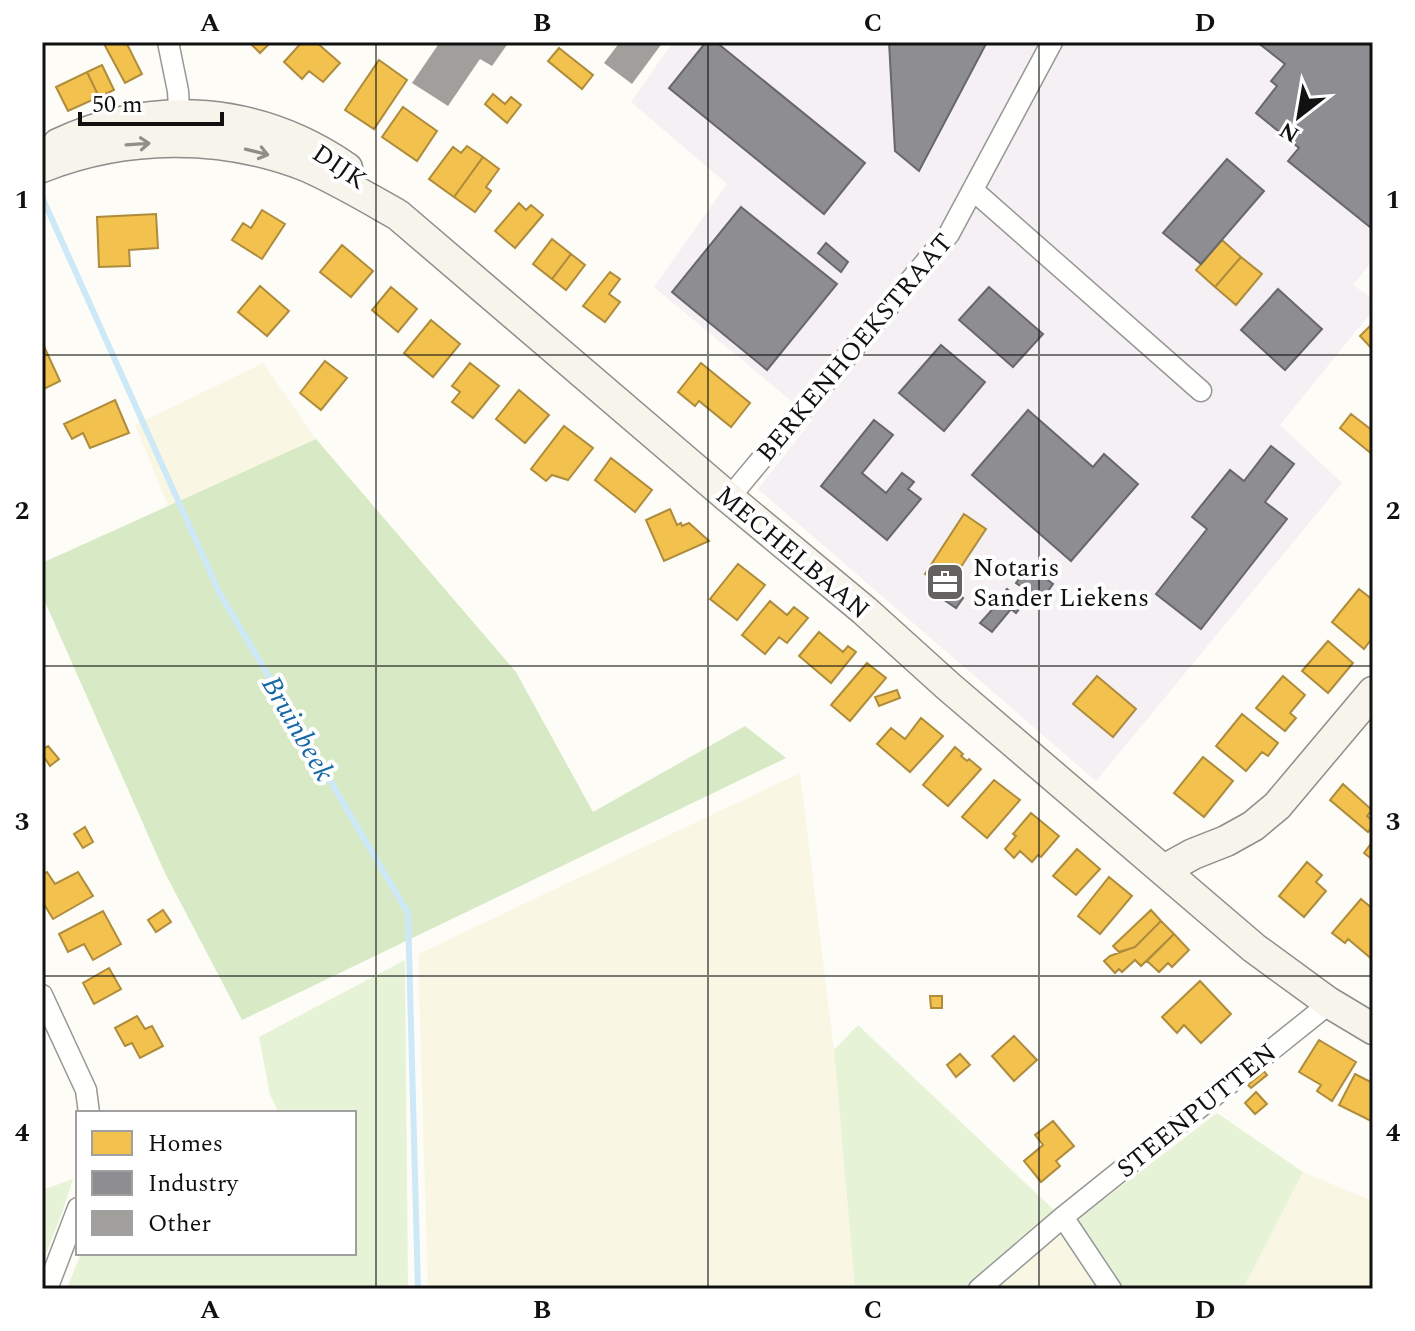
<svg xmlns="http://www.w3.org/2000/svg" width="1415" height="1331" viewBox="0 0 1415 1331" font-family="Spectral,serif">
<style>
.industrial{fill:#f5f0f3}
.farmland{fill:#f9f7e4}
.green{fill:#e7f3d7}
.forest{fill:#d8eac5}
.homes{fill:#f2c14e;stroke:#ae8c3c;stroke-width:2}
.industry{fill:#8d8d92;stroke:#68686b;stroke-width:2}
.lines{fill:none;stroke-linecap:round;stroke-linejoin:round}
.stream{stroke:#cde8f7;stroke-width:6}
.building{fill:#a19f9c}
.street-casing{stroke:#979795;stroke-width:23}
.secondary-casing{stroke:#8e8d8b;stroke-width:33}
.street{stroke:#fffffe;stroke-width:20}
.secondary{stroke:#f6f4eb;stroke-width:30}
.oneway{stroke:#8f8e89}
.grid{fill:none;stroke:#111;stroke-width:2;stroke-opacity:0.55}
.labels{text-anchor:middle;stroke-width:8;stroke-linejoin:round;paint-order:stroke}
.street-label{font-size:26px;fill:#111;stroke:#fff}
.poi-label{font-size:26px;fill:#111;stroke:#fff;text-anchor:start}
.water-label{font-size:28px;font-style:italic;fill:#1768a6;stroke:#fff}
.neatline{fill:none;stroke:#111;stroke-width:3}
.grid-label{font-size:26px;text-anchor:middle;font-weight:bold;fill:#111}
</style>
<rect width="100%" height="100%" fill="#fdfcf7"/>
<!-- industrial -->
<path class="industrial" d="M673,42H1373V260L1353,285L1373,299V310L1280,425L1342,483L1096,781L758,489L813,419L654,287L727,184L631,102Z"/>
<!-- farmland -->
<path class="farmland" d="M263,363L316,439L168,506L135,425Z
M800,773L834,1050L855,1289H428L418,954Z
M1303,1172L1373,1201V1289H1243Z
M1064,1231L1104,1289H996Z"/>
<!-- green -->
<path class="green" d="M405,960L408,1289H67L81,1253H354V1113H279L270,1095L259,1037Z
M858,1025L1055,1211L963,1289H855L834,1050Z
M1217,1113L1303,1172L1243,1289H1124L1077,1220Z
M73,1179L62,1213L42,1264V1190Z"/>
<!-- forest -->
<path class="forest" d="M316,439L516,672L593,812L745,726L786,758L242,1020L164,871L42,595V563Z"/>
<!-- homes -->
<path class="homes" d="M103,42H126L142,74L125,83Z
M249,42H271L260,53Z
M302,42H316L340,63L323,82L309,71L302,79L284,62Z
M559,48L593,75L582,89L548,61Z
M379,60L407,80L374,129L345,110Z
M102,65L114,90L99,97L87,72Z
M87,72L99,97L68,111L56,87Z
M493,94L505,104L511,97L521,105L507,123L485,104Z
M403,107L437,131L417,161L382,137Z
M467,146L483,157L454,197L429,179L453,147L461,153Z
M483,157L499,169L486,187L491,191L475,212L454,197Z
M519,203L526,210L531,205L543,215L515,248L495,231Z
M262,210L285,224L262,259L232,240L243,223L251,228Z
M156,214L158,248L129,250L130,266L99,267L97,217Z
M552,239L571,254L552,279L533,264Z
M1222,240L1241,257L1215,287L1196,270Z
M342,245L373,271L351,297L320,272Z
M571,254L585,265L566,290L552,279Z
M1241,257L1262,274L1236,305L1215,287Z
M610,272L620,279L609,294L620,302L605,322L583,306Z
M260,286L289,311L267,336L238,312Z
M391,287L417,309L398,332L372,310Z
M431,320L460,344L433,377L404,353Z
M1373,323V350L1360,336Z
M42,342L60,381L42,390Z
M325,361L347,378L321,410L300,393Z
M470,363L499,386L473,418L452,402L460,392L452,386Z
M701,363L750,403L731,427L699,401L695,406L678,392Z
M519,390L549,415L525,443L496,419Z
M115,400L129,433L90,448L83,433L72,439L64,424Z
M1351,414L1373,431V455L1340,428Z
M564,426L593,448L568,480L552,475L546,481L531,469Z
M611,458L652,490L635,512L595,480Z
M670,509L677,525L681,523L682,526L689,523L709,541L664,561L646,520Z
M964,514L986,529L947,588L925,574Z
M738,564L765,585L737,620L710,599Z
M1359,589L1373,600V637L1364,649L1332,622Z
M770,601L787,615L794,607L808,618L787,643L779,637L765,654L742,635Z
M819,632L843,652L848,646L856,652L831,683L799,656Z
M1328,641L1353,663L1328,693L1302,671Z
M867,663L886,678L850,721L831,705Z
M1097,676L1136,709L1113,737L1073,704Z
M1283,676L1305,695L1290,713L1296,718L1285,731L1256,708Z
M897,690L900,698L879,706L875,697Z
M1242,714L1278,743L1268,756L1262,752L1246,771L1216,746Z
M921,718L943,736L910,772L877,744L891,728L905,739Z
M48,746L59,759L50,766L42,754V750Z
M955,747L963,754L961,756L967,761L969,759L981,769L948,806L923,785Z
M1203,757L1233,781L1204,817L1174,793Z
M994,780L1020,800L987,838L962,817Z
M1343,784L1372,810L1367,816L1373,821V826L1368,832L1330,800Z
M1031,813L1059,836L1041,857L1038,855L1032,862L1020,851L1014,858L1005,849L1016,836L1013,834Z
M85,827L93,842L83,848L74,834Z
M1373,841V860L1364,853Z
M1077,849L1100,869L1076,895L1053,876Z
M1307,862L1322,875L1316,882L1326,891L1304,917L1279,896Z
M47,872L55,884L78,872L93,896L53,919L42,901V875Z
M1109,877L1132,896L1100,934L1078,916Z
M1361,899L1373,909V960L1348,939L1345,943L1332,933Z
M163,910L171,922L156,932L148,920Z
M1151,910L1161,921L1135,947L1119,952L1113,946Z
M103,911L121,944L93,960L84,944L68,952L59,934Z
M1161,921L1174,934L1141,966L1135,960L1122,972L1119,969L1115,973L1104,961L1110,956L1135,947Z
M1174,934L1189,950L1172,967L1168,963L1159,972L1147,961Z
M109,968L121,989L94,1004L83,983Z
M1200,981L1231,1014L1201,1043L1184,1025L1177,1033L1162,1017Z
M930,996H942V1008H931Z
M137,1016L145,1029L152,1026L163,1046L140,1058L132,1043L125,1046L115,1028Z
M1014,1036L1037,1060L1014,1081L992,1056Z
M1319,1040L1356,1062L1332,1101L1317,1091L1321,1085L1299,1072Z
M960,1054L970,1065L956,1077L947,1065Z
M1264,1071L1267,1075L1251,1088L1248,1085Z
M1355,1074L1373,1083V1122L1339,1105Z
M1256,1092L1267,1104L1255,1114L1245,1103Z
M1053,1121L1074,1146L1056,1161L1060,1166L1041,1182L1024,1161L1043,1145L1035,1135Z"/>
<!-- industry -->
<path class="industry" d="M706,42H716L865,163L824,214L669,88Z
M889,42H987L919,171L895,151Z
M1257,42H1373V223L1370,227L1288,161L1299,148L1256,113L1277,86L1271,81L1285,64Z
M1227,159L1264,191L1201,264L1163,233Z
M741,207L837,284L767,370L672,292Z
M826,243L848,262L841,272L818,253Z
M989,287L1043,334L1013,367L959,320Z
M1278,289L1322,329L1285,370L1241,330Z
M941,345L985,382L944,431L899,393Z
M1028,410L1093,467L1104,454L1138,484L1071,561L972,475Z
M874,420L893,435L862,473L886,493L902,473L914,482L908,489L921,499L887,540L821,486Z
M1271,446L1294,464L1265,502L1287,519L1201,629L1156,594L1207,529L1192,517L1230,470L1244,481Z
M1029,566L1053,584L1041,601L1016,583Z
M947,588L963,598L956,608L940,597Z
M1007,589L1024,603L1016,613L1011,609L992,632L980,623L1000,601L998,600Z"/>
<g class="lines">
<!-- stream -->
<path class="stream" d="M42,197L219,592L408,913L418,1289"/>
</g>
<!-- building -->
<path class="building" d="M440,42H509L492,66L480,59L448,106L412,83Z
M620,42H663L632,84L604,63Z"/>
<g class="lines">
<!-- street casing -->
<g class="street-casing">
<path id="street" d="M168,42L178,91L180,125
M974,191L1201,391
M729,498L949,234L1052,42
M42,995L86,1090L89,1113
M1063,1217L1111,1289
M47,1289L78,1208
M979,1289L1063,1217L1320,1011L1328,1002"/>
</g>
<!-- secondary casing -->
<g class="secondary-casing">
<path id="secondary" d="M58,144C155,98 260,108 347,168
M42,167C125,134 222,133 306,166C338,180 368,198 398,215L729,498L865,611L948,686L1254,948L1328,1002L1373,1029
M1164,870L1193,854L1226,841L1253,826L1277,806L1373,692"/>
</g>
<!-- street -->
<use href="#street" class="street"/>
<!-- secondary -->
<use href="#secondary" class="secondary"/>
</g>
<!-- one-way arrows -->
<defs><path id="oneway-shaft" d="M-6 0H5M1.5-3L5.5 0L1.5 3" fill="none" stroke-width="1.6" stroke-linecap="round" stroke-linejoin="round" transform="scale(2)"/></defs>
<g class="oneway">
<use href="#oneway-shaft" transform="translate(138 144) rotate(-4)"/>
<use href="#oneway-shaft" transform="translate(257 152) rotate(14)"/>
</g>
<!-- grid -->
<path class="grid" d="M376,42V1289M708,42V1289M1039,42V1289M42,355H1373M42,666H1373M42,976H1373"/>
<!-- icons -->
<defs>
<g id="office-square" transform="scale(2)"><rect x="-9" y="-9" width="18" height="18" rx="4" fill="#646362" stroke="#fff"/><path d="M-6-3h4V-5.5h4V-3h4V5H-6ZM-1-4.5V-3h2v-1.5ZM-6 0V1H6V0Z" fill="#fff"/></g>
</defs>
<g fill-rule="evenodd">
<use href="#office-square" x="945" y="582"/>
</g>
<g class="labels">
<!-- street labels -->
<g class="street-label">
<text transform="translate(340 166) rotate(34)" y="9">DIJK</text>
<text transform="translate(854 347) rotate(-50)" y="9">BERKENHOEKSTRAAT</text>
<text transform="translate(793 552) rotate(40)" y="9">MECHELBAAN</text>
<text transform="translate(1196 1110) rotate(-39)" y="9">STEENPUTTEN</text>
</g>
<!-- poi labels -->
<g class="poi-label">
<text x="973" y="576">Notaris<tspan x="973" dy="30">Sander Liekens</tspan></text>
</g>
<!-- water labels -->
<g class="water-label">
<text transform="translate(299 728) rotate(60)" y="10">Bruinbeek</text>
</g>
</g>
<!-- border -->
<rect width="1415" height="1331" fill="none" stroke="#ffffff" stroke-width="88"/>
<!-- legend -->
<rect x="76" y="1111" width="280" height="144" fill="#ffffff" stroke="#a0a0a0" stroke-width="2"/>
<rect x="92" y="1131" width="40" height="24" fill="#f2c14e" stroke="#a0a0a0" stroke-width="2"/>
<text x="148" y="1151" font-size="24" fill="#111111">Homes</text>
<rect x="92" y="1171" width="40" height="24" fill="#8d8d92" stroke="#a0a0a0" stroke-width="2"/>
<text x="148" y="1191" font-size="24" fill="#111111">Industry</text>
<rect x="92" y="1211" width="40" height="24" fill="#a19f9c" stroke="#a0a0a0" stroke-width="2"/>
<text x="148" y="1231" font-size="24" fill="#111111">Other</text>
<!-- north arrow -->
<g transform="translate(1299 116) rotate(211)" stroke="#ffffff" stroke-width="6" paint-order="stroke">
<path d="M0-6L14 30L0 20L-14 30Z" fill="#111111"/>
<text y="-12" font-size="22" font-weight="bold" text-anchor="middle" fill="#111111">N</text>
</g>
<!-- scale -->
<path d="M80 112v12h142v-12" fill="none" stroke="#111111" stroke-width="4"/>
<text x="92" y="112" font-size="24" fill="#111111" stroke="#ffffff" stroke-width="6" paint-order="stroke">50 m</text>
<rect x="44" y="44" width="1327" height="1243" class="neatline"/>
<g class="grid-label">
<text x="210" y="31">A</text>
<text x="542" y="31">B</text>
<text x="873" y="31">C</text>
<text x="1205" y="31">D</text>
<text x="22" y="208">1</text>
<text x="1393" y="208">1</text>
<text x="22" y="519">2</text>
<text x="1393" y="519">2</text>
<text x="22" y="830">3</text>
<text x="1393" y="830">3</text>
<text x="22" y="1141">4</text>
<text x="1393" y="1141">4</text>
<text x="210" y="1318">A</text>
<text x="542" y="1318">B</text>
<text x="873" y="1318">C</text>
<text x="1205" y="1318">D</text>
</g>
</svg>
